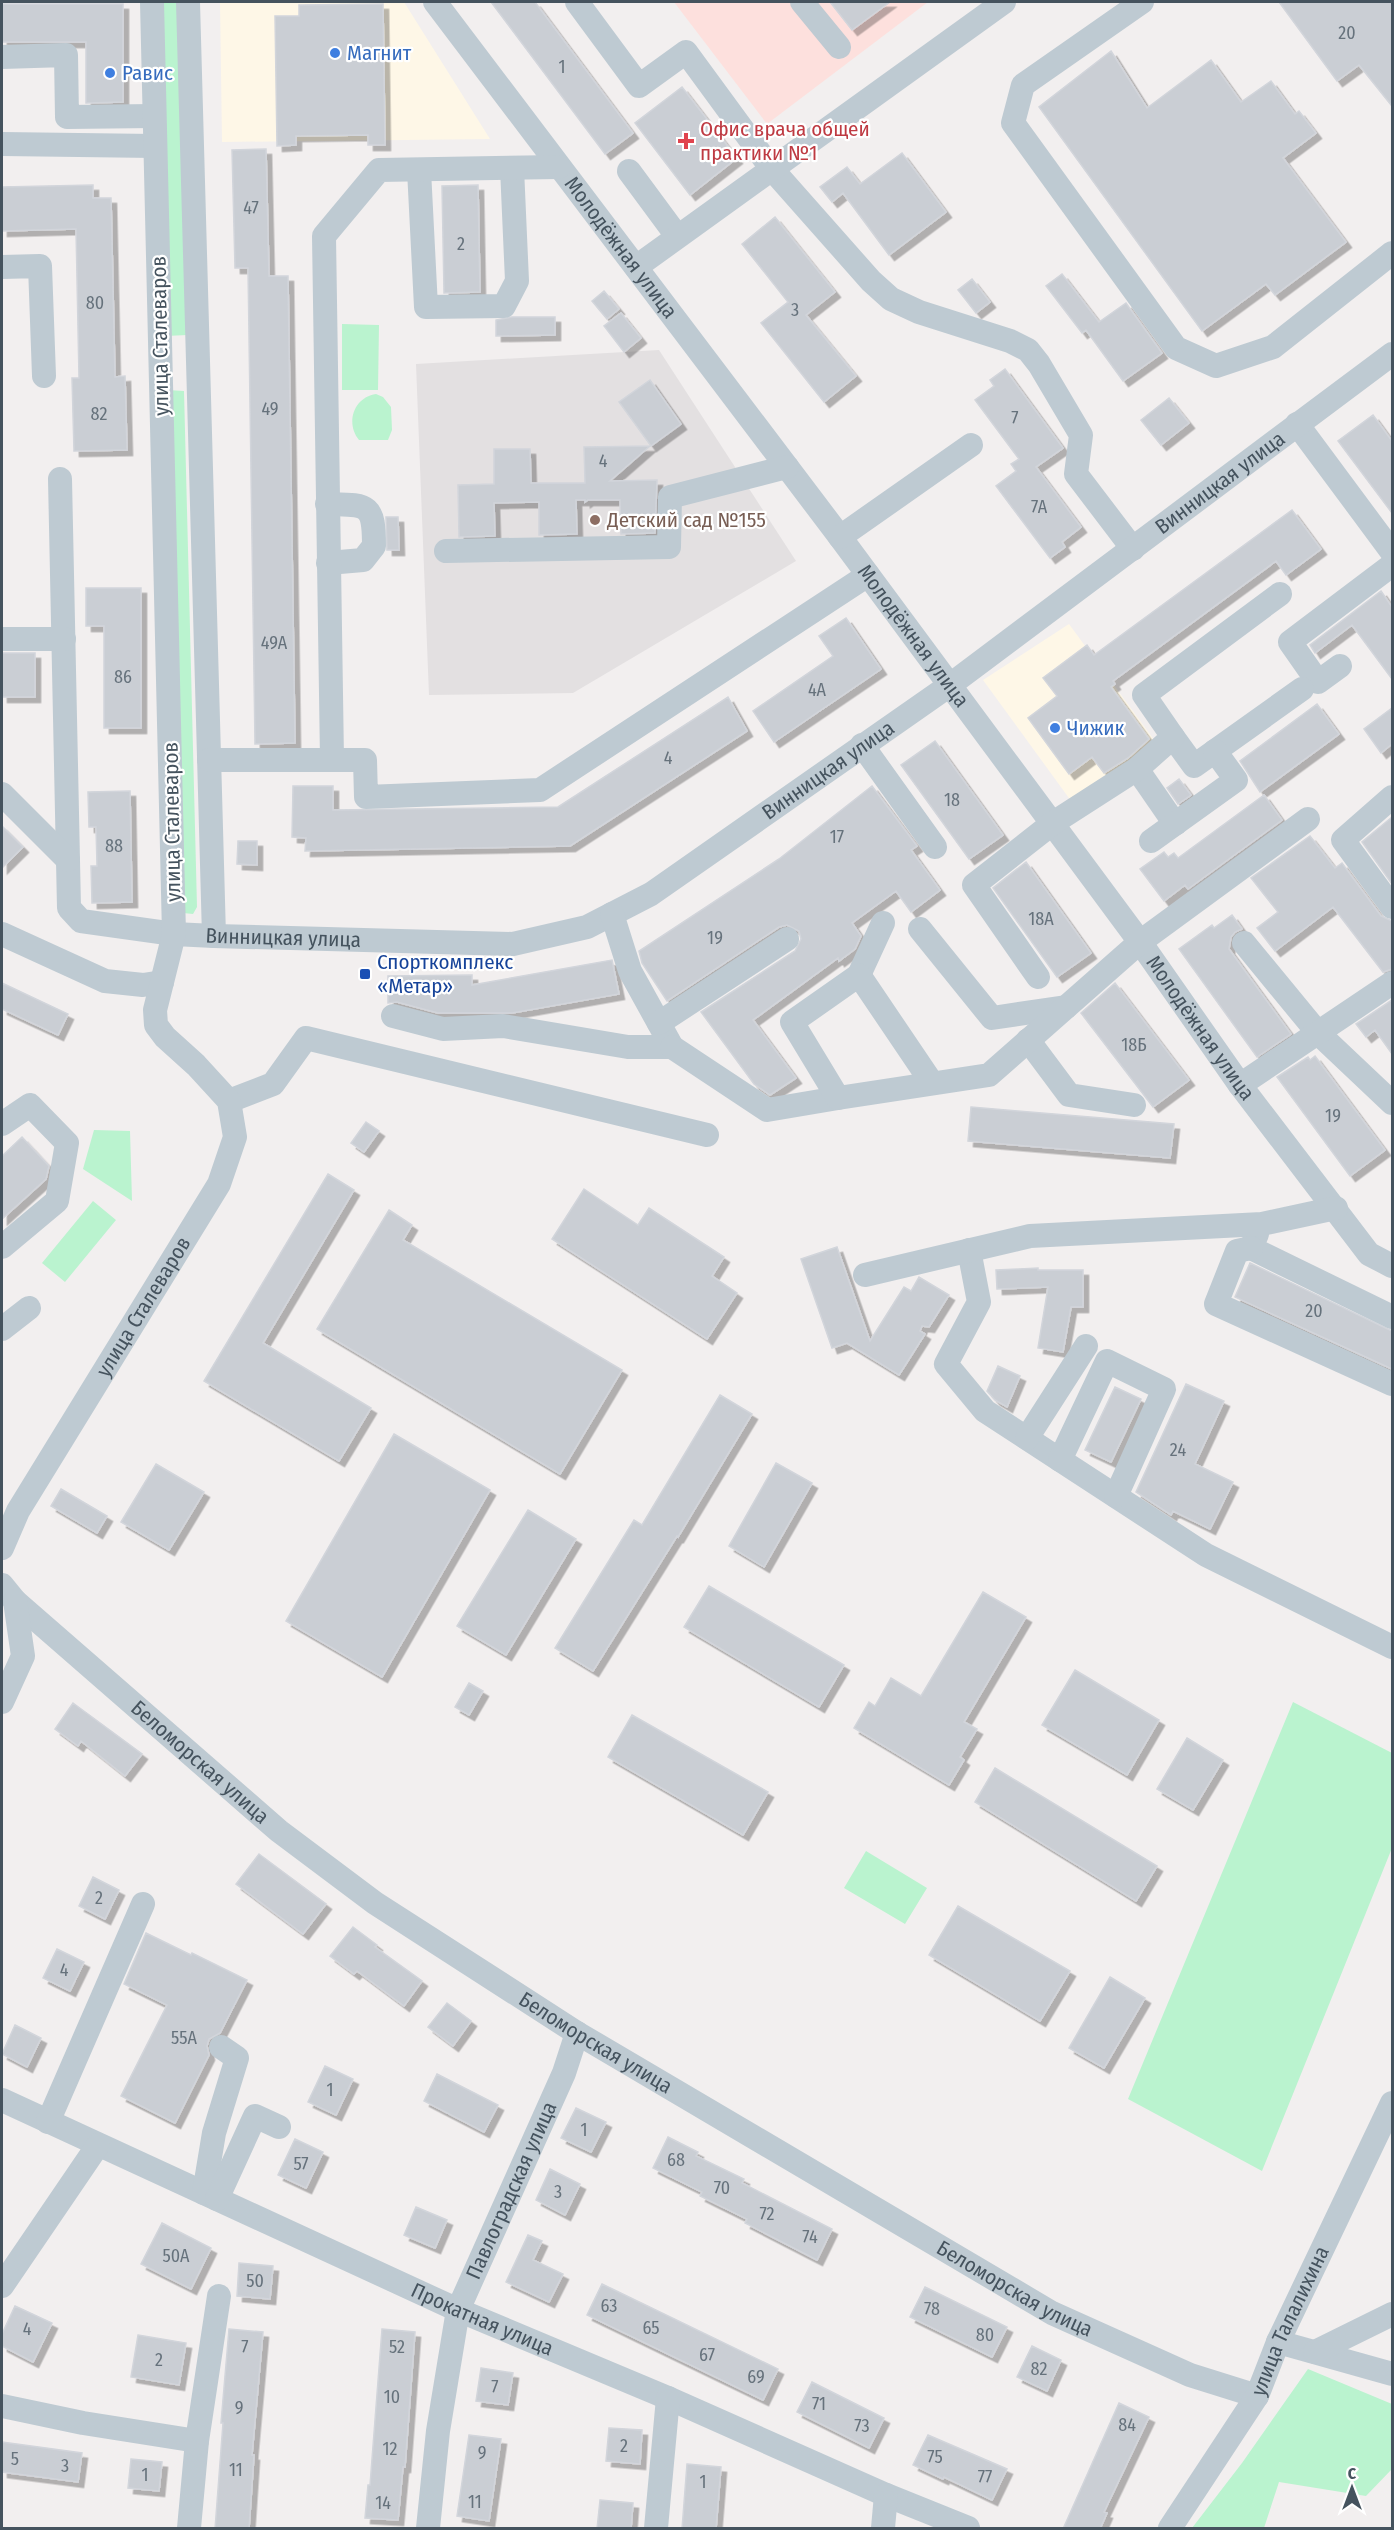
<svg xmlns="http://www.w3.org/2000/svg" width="1394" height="2530" viewBox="0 0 1394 2530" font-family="'Fira Sans Condensed',sans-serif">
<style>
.commercial{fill:#fef7e7}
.education{fill:#e3e0e1}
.medical{fill:#fde0dd}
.green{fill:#baf3cf}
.building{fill:#caced4;stroke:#d2d5db;stroke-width:1.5;filter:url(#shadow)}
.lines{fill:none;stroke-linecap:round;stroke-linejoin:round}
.minor{stroke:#becad2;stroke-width:24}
.shop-dot{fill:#3f7fe0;stroke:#fff;stroke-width:2}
.health-dot{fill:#e0444e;stroke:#fff;stroke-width:2}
.education-dot{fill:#8d6e63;stroke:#fff;stroke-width:2}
.transit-dot{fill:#1a4fb4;stroke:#fff;stroke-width:2}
.labels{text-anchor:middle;stroke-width:4.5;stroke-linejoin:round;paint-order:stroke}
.number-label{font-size:18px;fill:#66727c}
.shop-label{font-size:21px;fill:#366cbe;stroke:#fff;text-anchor:start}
.health-label{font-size:21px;fill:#be3a42;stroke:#fff;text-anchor:start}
.street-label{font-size:21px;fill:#45535e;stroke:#fff}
.education-label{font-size:21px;fill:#785e54;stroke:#fff;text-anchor:start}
.transit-label{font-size:21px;fill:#164399;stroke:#fff;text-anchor:start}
</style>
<defs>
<filter id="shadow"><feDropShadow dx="5.5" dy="5.5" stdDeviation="0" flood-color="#0004"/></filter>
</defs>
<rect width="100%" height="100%" fill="#f2efef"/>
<!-- commercial -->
<path class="commercial" d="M220,2H404L490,139L222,142Z
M1069,624L1157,744L1074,805L983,680Z"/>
<!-- education -->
<path class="education" d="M659,350L796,561L573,693L429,695L416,364Z"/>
<!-- medical -->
<path class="medical" d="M674,2H928L767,124Z"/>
<!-- green -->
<path class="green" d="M157,2H180L188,335L165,336Z
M342,324L379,325L378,390H342Z
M167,390L184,391L197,907L193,914L183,913Z
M376,394L383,397L391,407L392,430L388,440H359C345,423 354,397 376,394Z
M94,1130L130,1131L132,1201L83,1169Z
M93,1201L116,1220L65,1282L42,1263Z
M1293,1702L1392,1753V1848L1262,2171L1128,2099Z
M866,1851L927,1888L905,1924L844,1888Z
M1308,2369L1392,2404V2469L1366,2496L1279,2482L1264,2528H1192L1242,2463Z"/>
<!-- building -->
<path class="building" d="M491,2H535L633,133L605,154Z
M830,2H890L852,30Z
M1279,2H1392V106L1359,65L1337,81Z
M2,4H123V102L86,103V42H2Z
M383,4L385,145H368V135L296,136V145L277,146L275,16H299V5Z
M1111,51L1147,108L1211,60L1241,102L1271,81L1295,114L1299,111L1316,133L1283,158L1346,242L1275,295L1266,284L1202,331L1039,107Z
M682,87L737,158L690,195L635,123Z
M266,149L269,276H288L295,743L255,744L248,268H235L232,150Z
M902,153L946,212L889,255L843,193L832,202L820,187L847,167L860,184Z
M93,185V198H111L115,377L125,376L127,450L74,451L72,378H79L76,229L2,231V187Z
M478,185L480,292L444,293L442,186Z
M775,217L835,292L806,315L856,376L824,402L761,323L788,302L742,244Z
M1062,274L1099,322L1126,303L1162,353L1123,381L1086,330L1082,333L1046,286Z
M972,279L990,302L976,313L958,290Z
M604,291L619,309L607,319L592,301Z
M621,313L641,338L624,352L604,326Z
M512,317H555V335L496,336V320Z
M1005,369L1063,448L1036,467L1081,527L1062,542L1065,547L1050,558L996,486L1016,471L1011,464L1019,459L975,400L994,386L990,380Z
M650,380L681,424L651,446L619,402Z
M1169,398L1189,423L1161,445L1141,420Z
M1373,415L1392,441V513L1338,441Z
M650,446L610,481L657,480L655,533L621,534L620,500H588L585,502V500H576L577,534L539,535V502L494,503L495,536L459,537L458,485L494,484V449H530L531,483H585L584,447Z
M1292,510L1321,549L1286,575L1276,561L1113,681L1115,684L1111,687L1149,739L1128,758L1104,773L1092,757L1069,774L1028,718L1057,696L1043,678L1087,645L1094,655Z
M386,517H398L399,550H387Z
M86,588H141V728H104V626H86Z
M1381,591L1392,607V679L1352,625L1315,653L1310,645Z
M846,618L881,669L774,742L753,711L833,656L819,636Z
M2,653H35V697H2Z
M728,697L747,731L570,846L305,851L306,838L292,837L293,786H333V810L558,807Z
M1317,704L1339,734L1260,792L1240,761Z
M1392,708V744L1381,753L1364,729Z
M935,741L1003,835L969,859L901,765Z
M1179,779L1191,795L1178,804L1167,788Z
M872,786L917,846L911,850L940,890L911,912L896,891L852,923L861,936L855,949L839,961L838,958L753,1020L796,1078L770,1095L754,1084L701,1012L795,951L801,939L799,931L787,925L779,927L667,1001L642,963L639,951L779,859Z
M130,791L132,902L92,903L91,866H97L96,827H89L88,792Z
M1264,795L1282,820L1188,889L1185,885L1164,901L1140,869L1164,852L1168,857L1174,853L1178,858Z
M1392,817V884L1362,842Z
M2,826L23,847L2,868Z
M1310,836L1335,868L1342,863L1381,916L1392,921V969L1383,972L1333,907L1275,951L1257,928L1278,912L1251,878Z
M238,841H257V865L237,864Z
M1026,862L1091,953L1057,977L993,888Z
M1232,915L1242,929L1235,932L1231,937L1229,949L1291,1034L1257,1057L1179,949L1212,925L1214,928Z
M612,960L619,994L512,1013H438L397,1002L388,1003V976L472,975V985Z
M2,983L68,1014L58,1035L2,1009Z
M1115,983L1189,1080L1153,1107L1081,1013Z
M1392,1000V1054L1375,1030L1366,1037L1356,1024Z
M1315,1056L1385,1150L1350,1176L1277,1077L1308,1057L1310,1060Z
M971,1107L1174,1124L1170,1158L968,1141Z
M366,1122L379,1131L364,1152L351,1143Z
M22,1137L49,1166L46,1179L2,1219V1156Z
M328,1174L354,1190L263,1343L371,1408L339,1461L204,1381Z
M584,1189L638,1225L649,1208L724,1257L712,1276L737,1293L707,1339L552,1239Z
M389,1210L412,1225L403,1240L622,1370L560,1474L317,1329Z
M837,1247L870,1341L904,1287L911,1291L919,1277L949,1295L929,1327L922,1326L920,1331L925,1334L899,1375L847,1343L832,1348L801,1259Z
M1250,1263L1392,1331V1369L1235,1297Z
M1038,1268V1270H1083V1307H1071L1063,1352L1038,1348L1048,1287L997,1289L996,1270Z
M998,1366L1020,1376L1007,1407L995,1400L987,1391Z
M1186,1384L1224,1401L1195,1464L1233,1482L1210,1529L1173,1511L1171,1515L1136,1492Z
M1115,1387L1141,1399L1111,1462L1085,1450Z
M720,1395L752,1414L678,1537L677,1536L593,1671L555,1648L634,1520L642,1525Z
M394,1434L490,1490L382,1677L286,1621Z
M776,1463L812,1483L764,1567L729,1546Z
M156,1464L204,1492L169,1550L121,1522Z
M61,1489L107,1516L97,1533L51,1506Z
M528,1510L576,1539L506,1655L457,1626Z
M709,1586L844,1665L819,1707L684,1627Z
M983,1592L1026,1617L964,1722L977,1729L960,1757L964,1760L949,1785L854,1728L869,1702L875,1706L891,1678L921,1696Z
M1075,1670L1159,1720L1127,1775L1042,1725Z
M469,1683L483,1691L469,1715L455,1707Z
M73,1703L142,1754L125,1776L81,1741L78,1746L55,1729Z
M632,1715L768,1792L743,1835L608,1757Z
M1187,1738L1223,1760L1193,1810L1157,1789Z
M995,1768L1157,1866L1136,1901L975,1802Z
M259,1854L326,1904L303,1934L236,1884Z
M93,1877L119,1890L105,1919L79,1906Z
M958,1906L1070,1971L1040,2021L929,1955Z
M353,1927L377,1945L375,1947L422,1981L404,2006L357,1971L354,1974L330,1956Z
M146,1933L191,1955L192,1953L247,1980L220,2033L209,2039L207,2046L209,2055L175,2123L121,2096L167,2005L124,1984Z
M57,1949L84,1962L70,1991L43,1978Z
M1110,1977L1145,1998L1104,2068L1069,2048Z
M447,2003L471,2021L453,2046L428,2027Z
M15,2025L41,2038L27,2067L2,2054Z
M325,2066L353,2079L336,2115L308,2102Z
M437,2074L498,2105L484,2132L424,2101Z
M576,2108L606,2122L591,2152L561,2138Z
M668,2137L698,2152L696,2156L744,2179L742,2183L832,2229L817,2260L745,2223L747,2219L700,2196L702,2192L653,2168Z
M295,2139L323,2152L306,2188L278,2175Z
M550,2169L580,2184L565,2215L536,2200Z
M416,2207L447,2220L435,2248L404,2235Z
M162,2223L211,2248L191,2289L141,2264Z
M528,2235L542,2241L533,2260L563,2274L549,2302L506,2282Z
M239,2263L273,2266L270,2299L237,2296Z
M602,2284L778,2369L763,2400L587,2315Z
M925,2287L1007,2327L992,2357L910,2317Z
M15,2306L52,2323L33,2362L2,2346V2334Z
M229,2329L263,2332L252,2455H254L249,2529H215L223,2423H221Z
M382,2329L415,2332L405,2467H403L398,2520L365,2518L368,2485H370Z
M138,2335L186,2343L179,2385L131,2377Z
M1032,2346L1061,2360L1047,2391L1017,2377Z
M481,2368L513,2373L508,2405L476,2401Z
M812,2382L884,2418L869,2448L797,2412Z
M1119,2403L1149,2417L1104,2512L1107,2513L1100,2529H1063Z
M609,2428L642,2430L640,2464L606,2461Z
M469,2435L501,2439L489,2521L457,2516Z
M928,2435L1007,2469L992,2500L944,2477L943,2479L913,2465Z
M2,2442L82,2453L78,2482L2,2472Z
M131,2459L162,2462L159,2491L128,2488Z
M687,2464L721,2467L716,2529H682Z
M600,2500L633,2503L631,2529H597Z"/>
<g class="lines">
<!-- minor -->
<g class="minor">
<path d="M188,2L214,936"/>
<path id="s1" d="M435,2L840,537L1140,942L1240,1085L1369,1254L1392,1266"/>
<path d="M577,2L639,86L686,52L771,168L871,281L891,299L919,312L1010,341L1028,350L1039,364L1081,435L1076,474L1133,549"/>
<path d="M802,2L839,47"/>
<path d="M1142,2L1023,85L1013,123L1176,348L1216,366L1273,347L1392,253"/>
<path d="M2,57L66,55L67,117L154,116"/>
<path d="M2,144L155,146"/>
<path d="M419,170L426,307L504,306L517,281L512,168"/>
<path d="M629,171L677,236"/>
<path d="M2,267L40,266L44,376"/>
<path d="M636,267L1004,2"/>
<path d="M1297,424L1392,552"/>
<path id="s2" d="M60,479L69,908L81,921L174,934L214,936L513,944L587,927L651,894L950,685L1392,354"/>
<path d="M327,504C368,505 374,503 374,546L363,560L328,563"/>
<path d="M840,537L971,445"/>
<path d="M446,551L669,547L670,497L787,467"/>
<path d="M2,639H64"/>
<path d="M1340,666L1318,682L1290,642L1392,565"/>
<path d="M1173,737L1194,766L1302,689"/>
<path d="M862,745L935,847"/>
<path d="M332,759L324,236L379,170L559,167"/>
<path d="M209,760H365L366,797L540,790L868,575"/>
<path d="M1137,769L1175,824"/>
<path d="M2,794L68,860"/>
<path d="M1392,797L1343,840L1392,907"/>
<path d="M1151,841L1236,780L1215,751"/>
<path d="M920,929L992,1018L1066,1007"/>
<path d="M2,934L105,981L143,985L162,982"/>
<path d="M1244,943L1318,1033L1392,1103"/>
<path d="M859,975L883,923"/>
<path d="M1038,977L974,885L1053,823L1137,769L1173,737L1144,695L1280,594"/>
<path d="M393,1016L443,1029L503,1026L628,1047H672L630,971L612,914"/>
<path d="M659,1023L787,939"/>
<path d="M1028,1040L1069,1095L1134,1105"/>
<path d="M672,1047L767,1110L838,1098"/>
<path d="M932,1083L859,975L792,1022L838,1098L989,1075L1140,942L1308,819"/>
<path d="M1240,1085L1392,983"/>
<path d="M229,1101L273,1084L306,1038L707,1135"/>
<path d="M2,1124L30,1105L67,1143L57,1201L2,1247"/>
<path d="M1257,1234L1251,1248L1392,1317"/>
<path d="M1251,1248L1237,1251L1216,1304L1392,1384"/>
<path d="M969,1250L979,1302L946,1364L985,1411L1206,1555L1392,1647"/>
<path d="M865,1275L1030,1236L1262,1224L1336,1208"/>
<path d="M2,1329L29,1308"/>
<path d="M1027,1438L1086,1346"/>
<path d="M1060,1460L1107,1361L1164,1389L1116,1496"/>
<path id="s3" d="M2,1548L18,1511L219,1184L235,1137L229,1101L196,1065L165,1037L156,1025L155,1010L174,934L152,2"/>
<path id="s4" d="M2,1585L15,1601L279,1831L375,1903L577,2033L1052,2313L1190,2375L1257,2396"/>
<path d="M2,1702L23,1656L15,1601"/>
<path id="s5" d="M2,2100L458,2310L668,2398L886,2495L968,2528"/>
<path d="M48,2122L143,1904"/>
<path d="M204,2193L214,2133L237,2058L221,2047"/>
<path d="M217,2199L255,2116L279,2127"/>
<path d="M2,2286L98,2145"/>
<path d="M1278,2342L1392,2374"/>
<path d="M1315,2352L1392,2314"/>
<path d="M2,2406L83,2423L197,2441"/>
<path d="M189,2528L197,2441L219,2296"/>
<path id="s6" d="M428,2528L438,2431L458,2310L564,2073L577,2033"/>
<path d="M656,2528L668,2398"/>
<path d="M883,2528L886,2495"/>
<path id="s7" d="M1170,2528L1257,2396L1278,2342L1392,2103"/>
</g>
</g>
<!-- markers -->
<g class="shop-dot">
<circle cx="335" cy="53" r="6"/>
<circle cx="110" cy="73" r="6"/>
<circle cx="1055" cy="728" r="6"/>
</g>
<path class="health-dot" d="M683 132h6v6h6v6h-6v6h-6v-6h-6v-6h6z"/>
<circle class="education-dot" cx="595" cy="520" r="6"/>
<rect class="transit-dot" x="359" y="968" width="12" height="12" rx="3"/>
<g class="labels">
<!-- number labels -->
<g class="number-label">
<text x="1347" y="39">20</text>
<text x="562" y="73">1</text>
<text x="251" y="214">47</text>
<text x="461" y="250">2</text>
<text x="95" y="309">80</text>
<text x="795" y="316">3</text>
<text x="270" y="415">49</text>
<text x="99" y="420">82</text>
<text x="1015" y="424">7</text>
<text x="603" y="467">4</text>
<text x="1039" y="513">7А</text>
<text x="274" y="649">49А</text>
<text x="123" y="683">86</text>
<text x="817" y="696">4А</text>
<text x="668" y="764">4</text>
<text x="952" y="806">18</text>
<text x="837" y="843">17</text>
<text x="114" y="852">88</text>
<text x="1041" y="925">18А</text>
<text x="715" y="944">19</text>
<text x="1134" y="1051">18Б</text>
<text x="1333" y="1122">19</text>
<text x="1314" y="1317">20</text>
<text x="1178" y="1456">24</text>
<text x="99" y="1904">2</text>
<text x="64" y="1976">4</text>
<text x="184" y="2044">55А</text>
<text x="330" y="2096">1</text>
<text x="584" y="2136">1</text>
<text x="676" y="2166">68</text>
<text x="301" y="2170">57</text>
<text x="722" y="2194">70</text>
<text x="558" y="2198">3</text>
<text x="767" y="2220">72</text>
<text x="810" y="2243">74</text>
<text x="176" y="2262">50А</text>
<text x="255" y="2287">50</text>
<text x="609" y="2312">63</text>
<text x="932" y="2315">78</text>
<text x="651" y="2334">65</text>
<text x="27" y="2335">4</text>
<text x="985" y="2341">80</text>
<text x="245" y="2353">7</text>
<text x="397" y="2353">52</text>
<text x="707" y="2361">67</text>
<text x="159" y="2366">2</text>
<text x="1039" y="2375">82</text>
<text x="756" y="2383">69</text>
<text x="495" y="2393">7</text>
<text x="392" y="2403">10</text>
<text x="819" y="2410">71</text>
<text x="239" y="2414">9</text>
<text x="1127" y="2431">84</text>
<text x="862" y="2432">73</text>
<text x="624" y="2452">2</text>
<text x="390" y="2455">12</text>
<text x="482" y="2459">9</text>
<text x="935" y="2463">75</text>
<text x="15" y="2465">5</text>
<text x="65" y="2472">3</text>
<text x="236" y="2476">11</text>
<text x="145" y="2481">1</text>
<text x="985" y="2483">77</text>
<text x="703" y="2488">1</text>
<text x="475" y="2508">11</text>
<text x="383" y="2509">14</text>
</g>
<!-- shop labels -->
<g class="shop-label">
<text x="347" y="60">Магнит</text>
<text x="122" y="80">Равис</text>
<text x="1067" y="735">Чижик</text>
</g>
<!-- health labels -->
<g class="health-label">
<text x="700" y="136">Офис врача общей<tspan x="700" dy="24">практики №1</tspan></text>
</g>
<!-- street labels -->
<g class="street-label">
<text dy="7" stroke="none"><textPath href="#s1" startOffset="308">Молодёжная улица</textPath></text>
<text transform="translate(160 336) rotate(-91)" y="7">улица Сталеваров</text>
<text dy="7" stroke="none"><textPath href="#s2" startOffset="1730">Винницкая улица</textPath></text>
<text dy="7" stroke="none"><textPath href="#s1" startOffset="794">Молодёжная улица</textPath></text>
<text dy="7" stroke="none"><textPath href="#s2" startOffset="1244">Винницкая улица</textPath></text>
<text transform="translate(172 822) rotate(-91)" y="7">улица Сталеваров</text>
<text dy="7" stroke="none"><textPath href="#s2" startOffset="650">Винницкая улица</textPath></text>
<text dy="7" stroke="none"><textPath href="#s1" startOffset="1280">Молодёжная улица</textPath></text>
<text dy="7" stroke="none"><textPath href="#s3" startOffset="280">улица Сталеваров</textPath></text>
<text dy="7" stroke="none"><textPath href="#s4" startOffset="266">Беломорская улица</textPath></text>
<text dy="7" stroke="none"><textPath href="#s4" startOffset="752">Беломорская улица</textPath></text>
<text dy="7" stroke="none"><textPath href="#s6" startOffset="351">Павлоградская улица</textPath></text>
<text dy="7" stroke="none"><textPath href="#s4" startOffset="1238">Беломорская улица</textPath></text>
<text dy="7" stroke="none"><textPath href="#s5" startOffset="528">Прокатная улица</textPath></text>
<text dy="7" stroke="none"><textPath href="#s7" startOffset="240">улица Талалихина</textPath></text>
</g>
<!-- education labels -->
<g class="education-label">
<text x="607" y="527">Детский сад №155</text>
</g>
<!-- transit labels -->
<g class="transit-label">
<text x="377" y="969">Спорткомплекс<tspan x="377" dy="24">«Метар»</tspan></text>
</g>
</g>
<!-- border -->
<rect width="1394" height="2530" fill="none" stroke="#45535e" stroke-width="6"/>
<!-- north arrow -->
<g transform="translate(1352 2488)" stroke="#ffffff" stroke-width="4.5" paint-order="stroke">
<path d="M0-4.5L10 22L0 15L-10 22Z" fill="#45535e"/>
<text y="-9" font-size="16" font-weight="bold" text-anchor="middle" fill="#45535e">С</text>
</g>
</svg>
